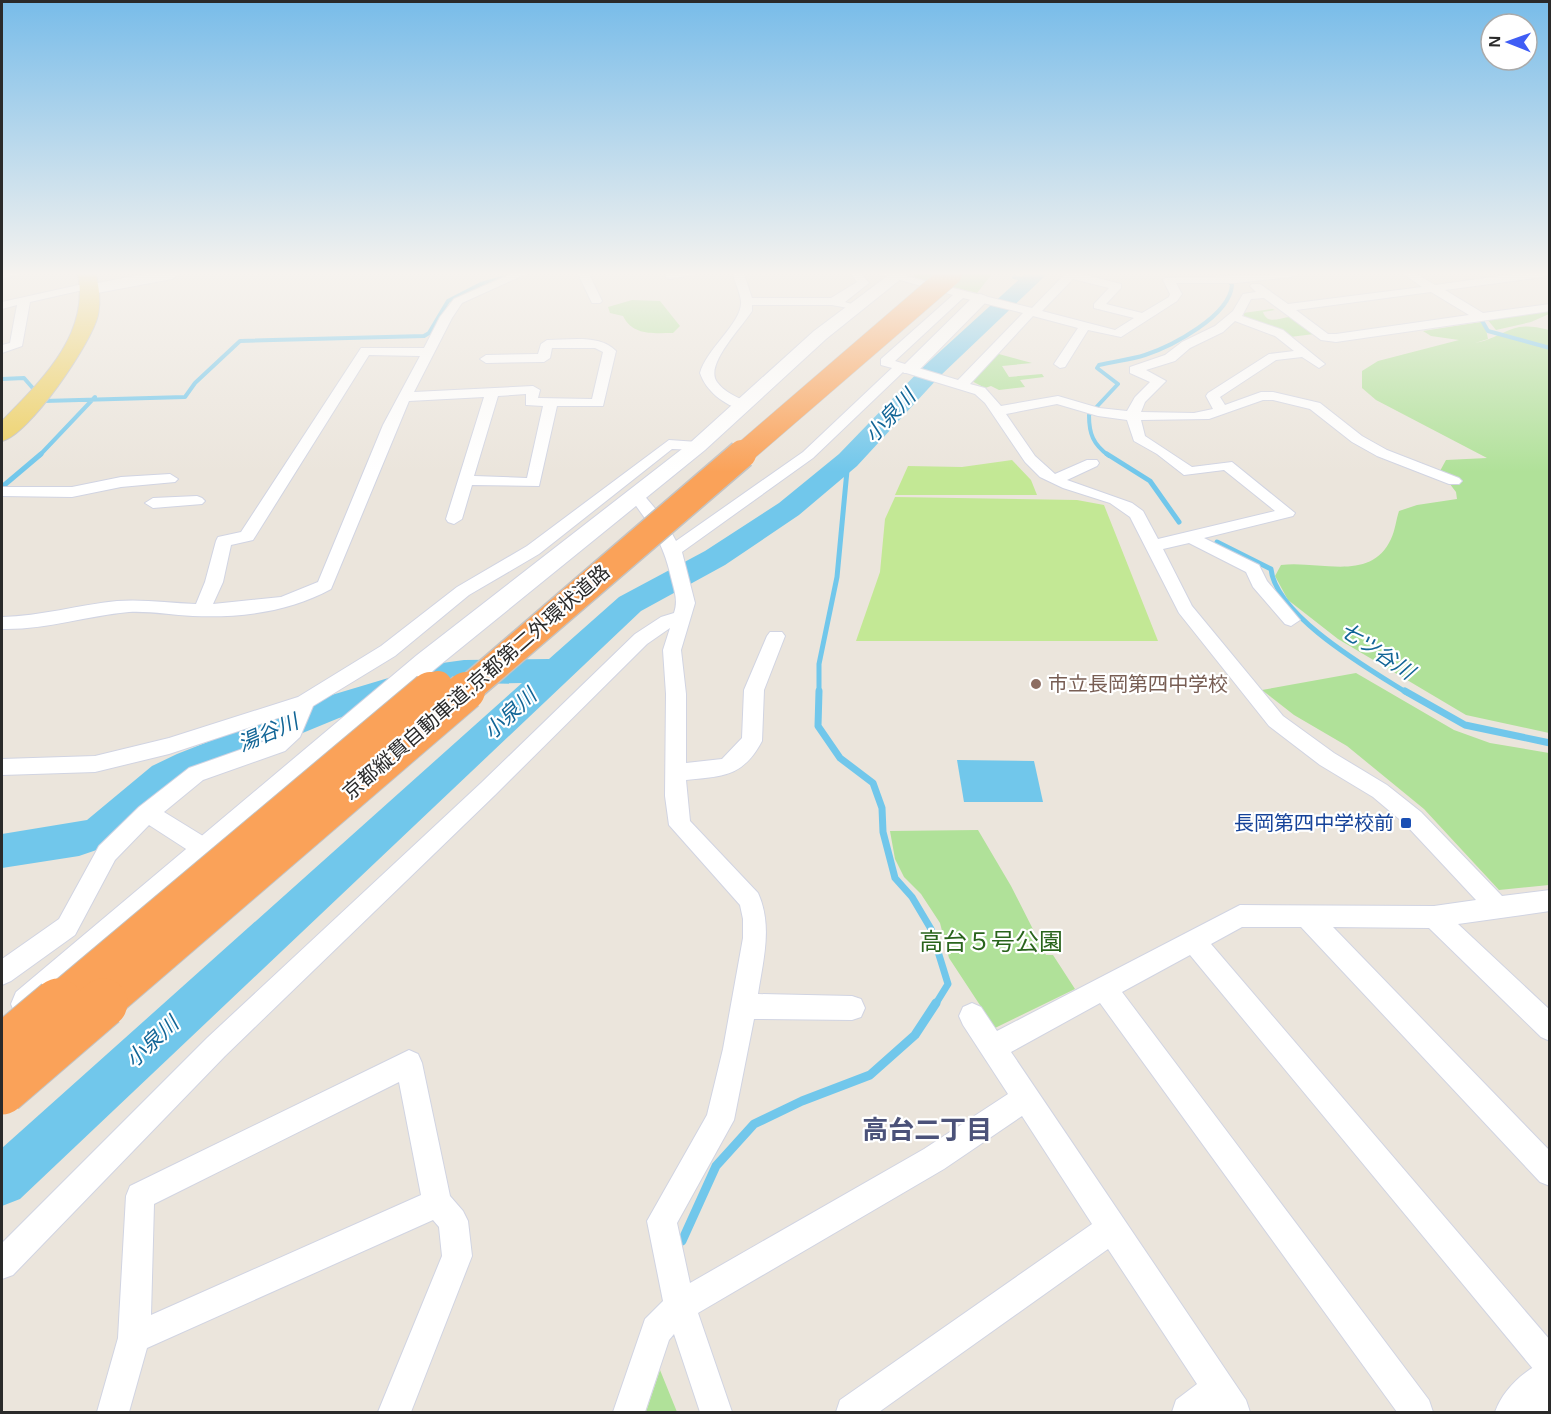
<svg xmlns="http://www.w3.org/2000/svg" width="1551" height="1414" viewBox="0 0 1551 1414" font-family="Arial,'Noto Sans JP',sans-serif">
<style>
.green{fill:#b0e199}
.pitch{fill:#c3e895}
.water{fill:#71c7eb}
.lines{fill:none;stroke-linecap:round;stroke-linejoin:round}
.stream-far3{stroke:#71c7eb;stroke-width:4}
.stream-far2{stroke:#71c7eb;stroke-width:5}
.stream-far1{stroke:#71c7eb;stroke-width:7}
.stream{stroke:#71c7eb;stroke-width:9}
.river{fill:#71c7eb;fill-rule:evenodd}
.street-casing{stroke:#d1d4e2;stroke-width:2}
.secondary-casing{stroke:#d1d4e2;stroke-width:2}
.primary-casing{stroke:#c3c3c3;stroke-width:2}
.street{fill:#fff;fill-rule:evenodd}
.secondary{fill:#fff;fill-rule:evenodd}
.primary{fill:#edcf60;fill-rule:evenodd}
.highway-bridge-far3-casing{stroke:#c3c3c3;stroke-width:23;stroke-linecap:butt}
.highway-bridge-far2-casing{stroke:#c3c3c3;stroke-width:31;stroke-linecap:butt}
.highway-bridge-far1-casing{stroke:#c3c3c3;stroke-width:40;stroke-linecap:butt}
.highway-bridge-casing{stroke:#c3c3c3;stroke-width:51;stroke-linecap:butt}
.highway-bridge-far3{stroke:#faa259;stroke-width:22}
.highway-bridge-far2{stroke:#faa259;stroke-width:28}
.highway-bridge-far1{stroke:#faa259;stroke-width:38}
.highway-bridge{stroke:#faa259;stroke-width:49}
.education-dot{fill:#8d6e63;stroke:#fff;stroke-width:2}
.transit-dot{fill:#1a4fb4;stroke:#fff;stroke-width:2}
.labels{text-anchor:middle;stroke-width:4.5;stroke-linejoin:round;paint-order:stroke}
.street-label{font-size:20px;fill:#2a2a2a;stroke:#fff}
.education-label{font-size:20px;fill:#785e54;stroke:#fff;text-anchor:start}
.transit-label{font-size:20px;fill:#164399;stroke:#fff;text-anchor:end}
.water-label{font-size:21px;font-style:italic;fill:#116596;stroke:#fff}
.near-park-label{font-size:24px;fill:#29641c;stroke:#fff}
.near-neighbourhood-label{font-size:26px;font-weight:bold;fill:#4b5279;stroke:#fff}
</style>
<rect width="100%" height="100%" fill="#ebe5dc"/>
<!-- green -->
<path class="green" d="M912,274H992L977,293L916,278Z
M632,300L660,301L680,326L673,333C653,333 633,336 623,316L610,313L608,307Z
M1272,309L1275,310L1263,312C1267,324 1277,319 1289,317L1314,334L1290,337L1245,318L1243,313Z
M1549,310V314L1531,322L1496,330L1487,319Z
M1481,322L1485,324L1488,339L1475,343C1508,336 1510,319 1549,330V733L1466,715L1338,639L1288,600L1275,576L1281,565C1319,560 1371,583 1391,539C1395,531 1396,520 1399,511L1417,505L1457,499L1456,492L1440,471L1446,460L1487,458L1376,400L1362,388V371L1378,361L1459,340L1431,336L1423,331Z
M995,353L1032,363L1002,366L1009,377L1042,374L1044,377L1020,380L1025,387L999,390L991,386L985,388L970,380Z
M1356,673L1454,730L1490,743L1549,753V885L1499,890L1424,809L1347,746L1294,715L1262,690Z
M978,830L1011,886L1046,955H1053L1075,989L995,1028L949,958L940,923L921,894L904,877L895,859L890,831Z
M660,1370L677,1412H646Z"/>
<!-- pitch -->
<path class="pitch" d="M1012,460L1031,480L1037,495H895L908,466L962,467Z
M895,497L1077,500L1104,505L1158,641H856L880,572L885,519Z"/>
<!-- water -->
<path class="water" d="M957,760L1034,761L1043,802H964Z"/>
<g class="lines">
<!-- stream-far3 -->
<path class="stream-far3" d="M1014,277L1030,281
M1481,319L1488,331L1550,348
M2,379L24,378L44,401L185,397L195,383L240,341L424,336L429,333L448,301L481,284L506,277
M39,456L95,397
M1109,456C1093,444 1089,434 1089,415L1118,384L1097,368L1099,365C1114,361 1130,360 1145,355C1172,346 1230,316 1232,285L1223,274"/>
<!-- stream-far2 -->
<path class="stream-far2" d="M1107,454L1150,481L1179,522
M2,487L41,454
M1217,542L1271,569C1276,616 1369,669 1407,693
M819,693V664L837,577L848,460"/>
<!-- stream-far1 -->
<path class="stream-far1" d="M819,691L818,726L840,758L873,783L882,808L883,832L895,878L912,897L931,929L948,984L935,1005
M1405,691L1465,725L1550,743"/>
<!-- stream -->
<path class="stream" d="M682,1241L716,1166L754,1124L802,1101L870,1075L915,1035L936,1003"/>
<!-- river -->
<path class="river" d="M1025,274H1047L939,377L857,466L799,515L725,565L641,611L20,1199L2,1206V1148L522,683L464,684L436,688L339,718L203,774L178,788L114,844L79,856L2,868V834L87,820L152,766L177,754L315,700L435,664L464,660L549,659L619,597L705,551L779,503L839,454L923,367Z"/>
<!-- street casing -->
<g class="street-casing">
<path id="street" d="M2,274H19L2,279Z
M511,274H526L462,303L452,318L414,392L533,386L540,390L538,398L592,399L603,352L595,348H552L550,358L544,362L486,363L480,359L486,355L538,354L541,344L547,340C569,340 600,334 616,351L603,406H557L539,486L472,485L462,519L454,524L448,522L446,519L484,397L409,401L331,589C289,612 240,618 193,616C171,615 151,611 129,612C86,616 45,630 2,629V617C41,616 78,605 117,601C144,599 169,603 196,604L205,582L216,541L218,537L241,532L361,348H424L440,317L454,299ZM369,355L420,356L383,425L318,582L281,597L213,604L223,582L231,545L253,540ZM526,394V405L543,406L527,478L474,476L498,396Z
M578,274H589L602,301L600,303H592Z
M666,274H696L670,279L666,278Z
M733,274H744L752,298H831L857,282L851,274H862L869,283L845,302L858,306V310L832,305H752V311C742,327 704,365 717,382C724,392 737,397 748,403L750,406L743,410C724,405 706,391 700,373C706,349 743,322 741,301C740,292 735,283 733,274Z
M879,274H898L1032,308L1065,274H1082L1121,284V288L1106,304L1142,313L1169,297L1170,294L1163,280L1165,278L1296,274L1291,277L1236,283H1176L1182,294L1177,301L1121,337L1088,330L1065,367L1060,368L1054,364L1078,328L1033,316L970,384L985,388L1001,406L1058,396L1099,408L1127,411L1135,397L1150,382L1130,373V367L1165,355L1182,342L1215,326L1233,311L1243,294L1256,292L1250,286L1252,284H1260L1288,304L1422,287L1404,274H1417L1435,285L1514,274H1547L1542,277L1445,290L1483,313L1550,304V311L1336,342L1321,340L1264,298L1251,299L1242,316L1283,330L1325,364L1319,368L1302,357L1276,360L1220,397L1225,405L1261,392H1273L1320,403L1362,436L1387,450L1459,478L1462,481L1459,484H1449L1377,456L1352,442L1310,409L1273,400H1263L1209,419L1141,420L1145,436L1192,467L1232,462L1295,513L1293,516L1204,538L1259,565L1267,581L1300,620L1291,626L1285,624L1253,587L1246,572L1189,543L1163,549L1192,606L1283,716L1334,753L1387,785L1421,812L1502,896L1550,890V911L1458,924L1550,1010V1041L1541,1037L1429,928L1333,927L1550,1151V1186L1540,1182L1301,927H1242L1211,944L1550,1340V1381L1539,1376L1190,955L1122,992L1429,1400L1433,1412H1397L1100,1003L1011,1052L1246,1400L1250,1412H1172L1176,1400L1197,1384L1108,1249L879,1412H836L840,1400L1092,1224L1022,1116L944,1169L698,1313L732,1412H700L674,1334L669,1340L645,1412H613L645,1319L663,1301L647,1221L707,1115L723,1049L743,938V919L740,905L669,825L665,796L666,694L663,650L670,628L647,644L495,795L225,1056L13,1275L2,1279V1243L207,1038L481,783L635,634L661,617L674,613C678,601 675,593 672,581C663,541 652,528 629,496L632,493H642L664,519L676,541L803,452L892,368L881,365V359L953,295ZM1073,279L1109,288L1094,304V308L1134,318L1115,330L1042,311ZM1431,292L1469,315L1336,334H1328L1296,310ZM963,298L1023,313L958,380L895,361ZM1235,321L1275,336L1294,351L1269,354L1208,393L1206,396L1213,409L1194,413L1141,412L1145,402L1166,381L1146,370L1175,361L1190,348L1223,332ZM903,372L975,394L985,403L1025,462L1040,477L1063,488L1110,503L1130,517L1179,613L1269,726L1320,765L1373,797L1405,824L1476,900L1434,906L1240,905L997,1031L981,1007L972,1003L963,1007L959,1016L963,1025L1008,1094L924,1149L690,1283L677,1223L734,1120L754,1019L852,1020L861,1017L865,1008L861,999L852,996L758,994C763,960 773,926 758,893L690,821L686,780C723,776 743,777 762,741L764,690L785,636L782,632H770L767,636L744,690L742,738L722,759L686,763V694L681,650L695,603L682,552L813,458ZM1057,404L1098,416L1127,420L1134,441L1157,454L1184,475L1224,470L1275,511L1158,539L1143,511L1132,503L1067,480L1097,466L1099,463L1097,460H1087L1055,474L1035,456L1006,414Z
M92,282L96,283V287L30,302L22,346L2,353V345L10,343L17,305L2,309V302Z
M669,440L698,442L705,446L698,450L672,449L539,554L469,595L395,656L313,706L300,737L285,751L203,780L164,812L216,844L219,851L216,858L208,861L200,858L149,825L115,860L75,935L11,981L2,985V959L59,919L99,846L139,807L189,768L271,739L285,727L290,714L169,754L95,772L2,775V759L95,756L169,738L298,697L381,646L457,587L527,546Z
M170,474L178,479L175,482L121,487L72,497L2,496V487H72L121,477Z
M197,496L202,498L205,501L202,504L153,508L145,503L153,498Z
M409,1050L418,1054L422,1063L450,1196L463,1211L468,1221L472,1256L411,1412H378L442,1256L439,1227L433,1220L147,1348L129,1412H97L118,1338L126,1196L130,1186ZM399,1082L421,1195L151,1315L154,1204Z"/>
</g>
<!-- secondary casing -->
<g class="secondary-casing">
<path id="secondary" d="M145,274H179L172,279L92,294L84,289L92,284Z
M890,274H907L826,339L705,450L435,669L40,1016L28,1021L16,1016L11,1004L16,992L417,655L691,442L814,331Z
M980,294L986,296L988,299L986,302L916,373H904L901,369L904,365L974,296Z
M1550,1359V1412H1495C1503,1389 1526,1368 1550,1359Z"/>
</g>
<!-- primary casing -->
<g class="primary-casing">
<path id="primary" d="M78,274H96C99,289 101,301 98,315C92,343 28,436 2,441V421C41,381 90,335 78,274Z"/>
</g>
<!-- street -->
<use href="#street" class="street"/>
<!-- secondary -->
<use href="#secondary" class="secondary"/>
<!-- primary -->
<use href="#primary" class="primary"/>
<!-- highway-bridge-far3 casing -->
<g class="highway-bridge-far3-casing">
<path id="highway-bridge-far3" d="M740,456L951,274"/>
</g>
<!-- highway-bridge-far2 casing -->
<g class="highway-bridge-far2-casing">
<path id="highway-bridge-far2" d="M429,693L438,685
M464,693L742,454"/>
</g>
<!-- highway-bridge-far1 casing -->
<g class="highway-bridge-far1-casing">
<path id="highway-bridge-far1" d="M56,1005L430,691
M101,1005L466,691"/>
</g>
<!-- highway-bridge casing -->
<g class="highway-bridge-casing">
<path id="highway-bridge" d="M2,1050L58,1003
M2,1090L103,1003"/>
</g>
<!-- highway-bridge-far3 -->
<use href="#highway-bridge-far3" class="highway-bridge-far3"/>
<!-- highway-bridge-far2 -->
<use href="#highway-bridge-far2" class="highway-bridge-far2"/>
<!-- highway-bridge-far1 -->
<use href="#highway-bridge-far1" class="highway-bridge-far1"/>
<!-- highway-bridge -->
<use href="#highway-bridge" class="highway-bridge"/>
</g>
<!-- sky -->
<linearGradient id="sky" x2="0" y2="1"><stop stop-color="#78bce9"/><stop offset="0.58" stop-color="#f6f3ef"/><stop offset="1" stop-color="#f6f3ef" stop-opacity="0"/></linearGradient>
<rect width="1551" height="472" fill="url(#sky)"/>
<!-- markers -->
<circle class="education-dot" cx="1036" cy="684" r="6"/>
<rect class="transit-dot" x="1400" y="817" width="12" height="12" rx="3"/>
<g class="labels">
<!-- street labels -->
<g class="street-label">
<text transform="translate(476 682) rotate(-41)" y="7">京都縦貫自動車道;京都第二外環状道路</text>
</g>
<!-- education labels -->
<g class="education-label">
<text x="1048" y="691">市立長岡第四中学校</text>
</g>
<!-- transit labels -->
<g class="transit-label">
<text x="1394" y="830">長岡第四中学校前</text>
</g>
<!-- water labels -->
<g class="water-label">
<text transform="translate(890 416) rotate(-47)" y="7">小泉川</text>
<text transform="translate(1377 651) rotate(34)" y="7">七ツ谷川</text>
<text transform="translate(510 714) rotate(-43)" y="7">小泉川</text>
<text transform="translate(268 733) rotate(-23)" y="7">湯谷川</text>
<text transform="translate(152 1042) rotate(-43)" y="7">小泉川</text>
</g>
<!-- near-park labels -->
<g class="near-park-label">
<text x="991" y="950">高台５号公園</text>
</g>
<!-- near-neighbourhood labels -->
<g class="near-neighbourhood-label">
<text x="927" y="1139">高台二丁目</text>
</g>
</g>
<!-- border -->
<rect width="1551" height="1414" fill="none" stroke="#2a2a2a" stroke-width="6"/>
<!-- north arrow -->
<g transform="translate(1509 42) rotate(271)"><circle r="28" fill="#ffffff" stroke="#aaaaaa" stroke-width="1.5"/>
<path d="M0-4.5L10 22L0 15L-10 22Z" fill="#3f5df5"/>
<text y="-9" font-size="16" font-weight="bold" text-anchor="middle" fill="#2a2a2a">N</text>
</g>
</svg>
